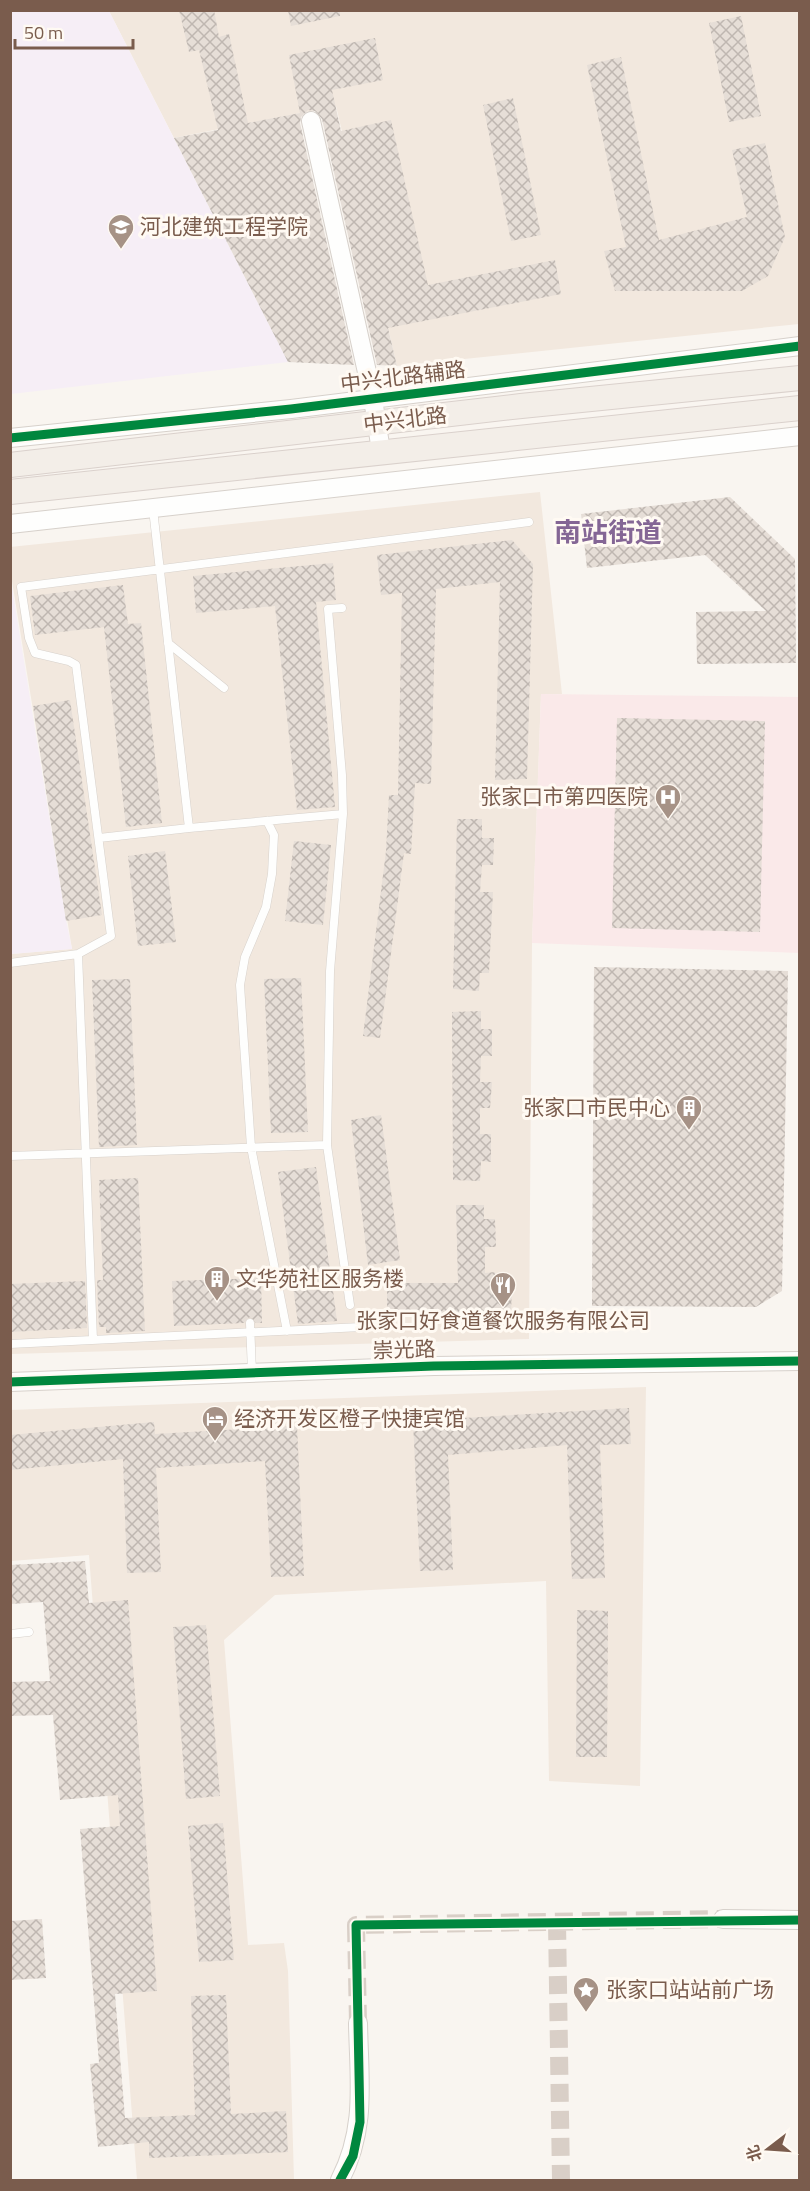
<svg xmlns="http://www.w3.org/2000/svg" width="810" height="2191" viewBox="0 0 810 2191" font-family="'Titillium Web','Noto Sans SC',sans-serif">
<style>
.residential{fill:#f2e8de}
.education{fill:#f6eef6}
.medical{fill:#fae9e9}
.building{fill:url(#building-cross-hatch)}
.lines{fill:none;stroke-linecap:round;stroke-linejoin:round}
.tertiary-tunnel{stroke:#d9cfc7;stroke-width:18;stroke-dasharray:18 9;stroke-linecap:butt}
.service-casing{stroke:#d7d1cb;stroke-width:9}
.tertiary-casing{stroke:#d7d1cb;stroke-width:20}
.primary-casing{stroke:#dad1cc;stroke-width:26}
.service{stroke:#fefefd;stroke-width:8}
.tertiary{stroke:#fefefd;stroke-width:18}
.primary{stroke:#f3eee8;stroke-width:24}
.cycleway-casing{stroke:#fffaf3;stroke-width:13}
.cycleway{stroke:#00873e;stroke-width:9}
.labels{text-anchor:middle;stroke-width:6;stroke-linejoin:round;paint-order:stroke}
.poi-label{font-size:21px;fill:#7a5c4d;stroke:#fffaf3;text-anchor:start}
.street-label{font-size:21px;fill:#7a5c4d;stroke:#fffaf3}
.district-label{font-size:27px;font-weight:bold;fill:#846695;stroke:#fffaf3}
</style>
<defs>
<pattern id="building-cross-hatch" width="8" height="8" patternUnits="userSpaceOnUse" patternTransform="scale(1.5)"><rect width="8" height="8" fill="#e6ded7"/><path d="M0 0l8 8M0 8l8-8" fill="none" stroke="#bfb7b1"/></pattern>
</defs>
<rect width="100%" height="100%" fill="#f9f5f0"/>
<!-- residential -->
<path class="residential" d="M109,11H799V324L397,366L336,106L174,138Z
M540,492L562,694H541L532,943L529,1339L11,1354V954L72,949L11,575L10,547Z
M646,1387L640,1786L549,1781L546,1581L275,1595L224,1640L248,1945L284,1943L288,1971L294,2180H137L89,1555L11,1561L10,1410Z"/>
<!-- education -->
<path class="education" d="M10,11H109L288,362L11,394Z
M10,575L66,920L72,949L11,954Z"/>
<!-- medical -->
<path class="medical" d="M541,694L799,697V953L532,943Z"/>
<!-- building -->
<path class="building" d="M179,10H214L219,37L229,34L248,123L300,113L289,55L375,38L383,80L332,90L341,131L391,120L428,285L555,260L561,294L388,328L397,366L377,365L322,119L315,111L308,110L301,117L300,123L354,365L288,362L174,138L218,130L199,50L189,52Z
M288,10H340V16L291,26Z
M741,16L761,116L729,122L709,23Z
M621,57L659,240L747,217L732,150L765,143L785,237L768,276L742,291H615L604,251L626,247L587,65Z
M513,98L541,235L511,241L483,105Z
M730,497L795,559L796,663L697,664L696,612L766,611L705,555L587,568L581,514Z
M512,540L533,564L527,779L495,780L500,582L436,589L431,784L415,783L411,854L404,853L380,1038L363,1036L386,851L389,795H398L402,593L381,595L377,555Z
M333,563L336,600L316,602L335,807L297,810L275,606L196,613L193,576Z
M123,585L128,624L141,623L162,823L126,827L104,627L35,635L30,596Z
M70,700L102,915L66,921L33,706Z
M617,718L765,721L760,932L612,928Z
M457,819H482V838H494L493,865H482L480,892H493L489,973H480L479,991L453,989Z
M294,841L331,845L323,925L285,921Z
M165,851L176,942L138,946L128,856Z
M594,967L788,971L782,1291L756,1307L592,1306Z
M301,978L308,1132L271,1133L264,979Z
M130,979L137,1145L99,1147L92,980Z
M481,1011V1029H492V1056H481L480,1082H492L490,1108H480V1134H491V1162L481,1161L480,1181L453,1180L452,1012Z
M381,1115L400,1260L368,1265L351,1120Z
M316,1167L330,1271H325L326,1283H332L337,1321L298,1324L278,1172Z
M138,1178L145,1331L106,1333V1327H99L97,1280H103L99,1180Z
M456,1205H484V1219H495L496,1247H485V1273L495,1272L496,1283H512L511,1315L387,1314V1283H458Z
M261,1278L262,1323H256L250,1317L244,1323L174,1326L172,1281Z
M85,1281L87,1328L10,1332V1284Z
M629,1408L631,1444L600,1445L605,1578L572,1579L567,1445L448,1455L453,1570L420,1571L413,1421Z
M154,1422L155,1434L297,1426L304,1576L271,1577L265,1461L156,1468L161,1572L127,1573L123,1459L10,1470V1435Z
M85,1561L89,1603L128,1600L157,1991L115,1994L125,2118L195,2115L191,1996L226,1995L231,2114L286,2111L288,2152L149,2158V2142L98,2147L90,2064L99,2063L80,1829L120,1826L118,1795L60,1800L53,1715L10,1716V1682L50,1681L43,1602L10,1604V1565Z
M577,1610L608,1611L607,1757H576Z
M206,1625L220,1796L186,1799L173,1627Z
M223,1823L234,1960L199,1962L188,1826Z
M42,1919L46,1978L10,1980V1921Z"/>
<g class="lines">
<!-- tertiary-tunnel -->
<path class="tertiary-tunnel" d="M557,1922L561,2180
M358,2023L356,1925L723,1919"/>
<!-- service casing -->
<g class="service-casing">
<path id="service" d="M153,509L189,828L343,814L342,775L328,609L342,608
M168,643L224,688
M343,814L330,971L327,1145L350,1305
M267,821L274,835L272,874L266,907L245,957L240,985L251,1147L287,1331
M99,838L189,828
M10,963L78,954
M10,1156L327,1145
M250,1323L252,1372
M93,1340L78,954L111,936L76,665L69,661L35,653L29,638L21,587L529,522
M10,1344L361,1327
M10,1634L29,1632"/>
</g>
<!-- tertiary casing -->
<g class="tertiary-casing">
<path id="tertiary" d="M311,121L373,399L381,451
M10,438L291,409L800,346
M10,524L800,436
M10,1382L434,1366L800,1361
M723,1919L800,1920
M340,2180C367,2128 359,2080 358,2023"/>
</g>
<!-- primary casing -->
<g class="primary-casing">
<path id="primary" d="M10,465L521,406L800,378
M10,492L800,408"/>
</g>
<!-- service -->
<use href="#service" class="service"/>
<!-- tertiary -->
<use href="#tertiary" class="tertiary"/>
<!-- primary -->
<use href="#primary" class="primary"/>
<!-- cycleway casing -->
<g class="cycleway-casing">
<path id="cycleway" d="M10,438L291,409L800,346
M10,1382L434,1366L800,1361
M340,2180L353,2156L360,2122L356,1925L800,1920"/>
</g>
<!-- cycleway -->
<use href="#cycleway" class="cycleway"/>
</g>
<!-- icons -->
<defs>
<g id="university-pin" transform="scale(1.35)"><path d="M0 17L-7.5 6A9.5 9.5 0 1 1 7.5 6Z" fill="#a69286" stroke="#fffaf3"/><path d="M0-5L7-2L0 1L-7-2ZM-4 1L0 2.5L4 1V4Q0 6-4 4Z" fill="#fff"/></g>
<g id="hospital-pin" transform="scale(1.35)"><path d="M0 17L-7.5 6A9.5 9.5 0 1 1 7.5 6Z" fill="#a69286" stroke="#fffaf3"/><path d="M-5-5h3v3.5h4V-5h3V5h-3V1.5h-4V5h-3Z" fill="#fff"/></g>
<g id="building-pin" transform="scale(1.35)"><path d="M0 17L-7.5 6A9.5 9.5 0 1 1 7.5 6Z" fill="#a69286" stroke="#fffaf3"/><path d="M-4-6H4V6H1V3H-1V6H-4ZM-2.5-4.3h1.7v1.8h-1.7ZM.8-4.3h1.7v1.8H.8ZM-2.5-1h1.7V.8h-1.7ZM.8-1h1.7V.8H.8Z" fill="#fff"/></g>
<g id="restaurant-pin" transform="scale(1.35)"><path d="M0 17L-7.5 6A9.5 9.5 0 1 1 7.5 6Z" fill="#a69286" stroke="#fffaf3"/><path d="M-5-6h1v4h1v-4h1v4h1v-4h1v5L-1.5 .5V6h-2V.5L-5-1ZM5-6V6H3V1.5H1.5Q1.5-4 5-6Z" fill="#fff"/></g>
<g id="hotel-pin" transform="scale(1.35)"><path d="M0 17L-7.5 6A9.5 9.5 0 1 1 7.5 6Z" fill="#a69286" stroke="#fffaf3"/><path d="M-6-4.5h1.5V1H6V5H4.5V3h-9V5H-6ZM-4 0a1.8 1.8 0 1 1 3.6 0ZM.5 0V-2.5h3Q6-2.5 6 0Z" fill="#fff"/></g>
<g id="sight-pin" transform="scale(1.35)"><path d="M0 17L-7.5 6A9.5 9.5 0 1 1 7.5 6Z" fill="#a69286" stroke="#fffaf3"/><path d="M0-6L1.8-2.2L6-1.7L2.9 1.2L3.7 5.4L0 3.3L-3.7 5.4L-2.9 1.2L-6-1.7L-1.8-2.2Z" fill="#fff"/></g>
</defs>
<g fill-rule="evenodd">
<use href="#university-pin" x="121" y="227"/>
<use href="#hospital-pin" x="668" y="797"/>
<use href="#building-pin" x="689" y="1108"/>
<use href="#building-pin" x="217" y="1279"/>
<use href="#restaurant-pin" x="503" y="1285"/>
<use href="#hotel-pin" x="215" y="1419"/>
<use href="#sight-pin" x="586" y="1990"/>
</g>
<g class="labels">
<!-- poi labels -->
<g class="poi-label">
<text x="140" y="234">河北建筑工程学院</text>
<text x="648" y="804" text-anchor="end">张家口市第四医院</text>
<text x="670" y="1115" text-anchor="end">张家口市民中心</text>
<text x="236" y="1286">文华苑社区服务楼</text>
<text x="503" y="1328" text-anchor="middle">张家口好食道餐饮服务有限公司</text>
<text x="234" y="1426">经济开发区橙子快捷宾馆</text>
<text x="606" y="1997">张家口站站前广场</text>
</g>
<!-- street labels -->
<g class="street-label">
<text transform="translate(403 377) rotate(-7)" y="7">中兴北路辅路</text>
<text transform="translate(405 420) rotate(-7)" y="7">中兴北路</text>
<text transform="translate(404 1350) rotate(-2)" y="7">崇光路</text>
</g>
<!-- district labels -->
<g class="district-label">
<text x="608" y="542">南站街道</text>
</g>
</g>
<!-- border -->
<rect width="810" height="2191" fill="none" stroke="#7a5c4d" stroke-width="24"/>
<!-- north arrow -->
<g transform="translate(768 2149) rotate(253)" stroke="#fffaf3" stroke-width="4.5" paint-order="stroke">
<path d="M0-4.5L10 22L0 15L-10 22Z" fill="#7a5c4d"/>
<text y="-9" font-size="16" font-weight="bold" text-anchor="middle" fill="#7a5c4d">北</text>
</g>
<!-- scale -->
<path d="M15 39v9h118v-9" fill="none" stroke="#7a5c4d" stroke-width="3"/>
<text x="24" y="39" font-size="18" fill="#7a5c4d" stroke="#fffaf3" stroke-width="4.5" paint-order="stroke">50 m</text>
</svg>
